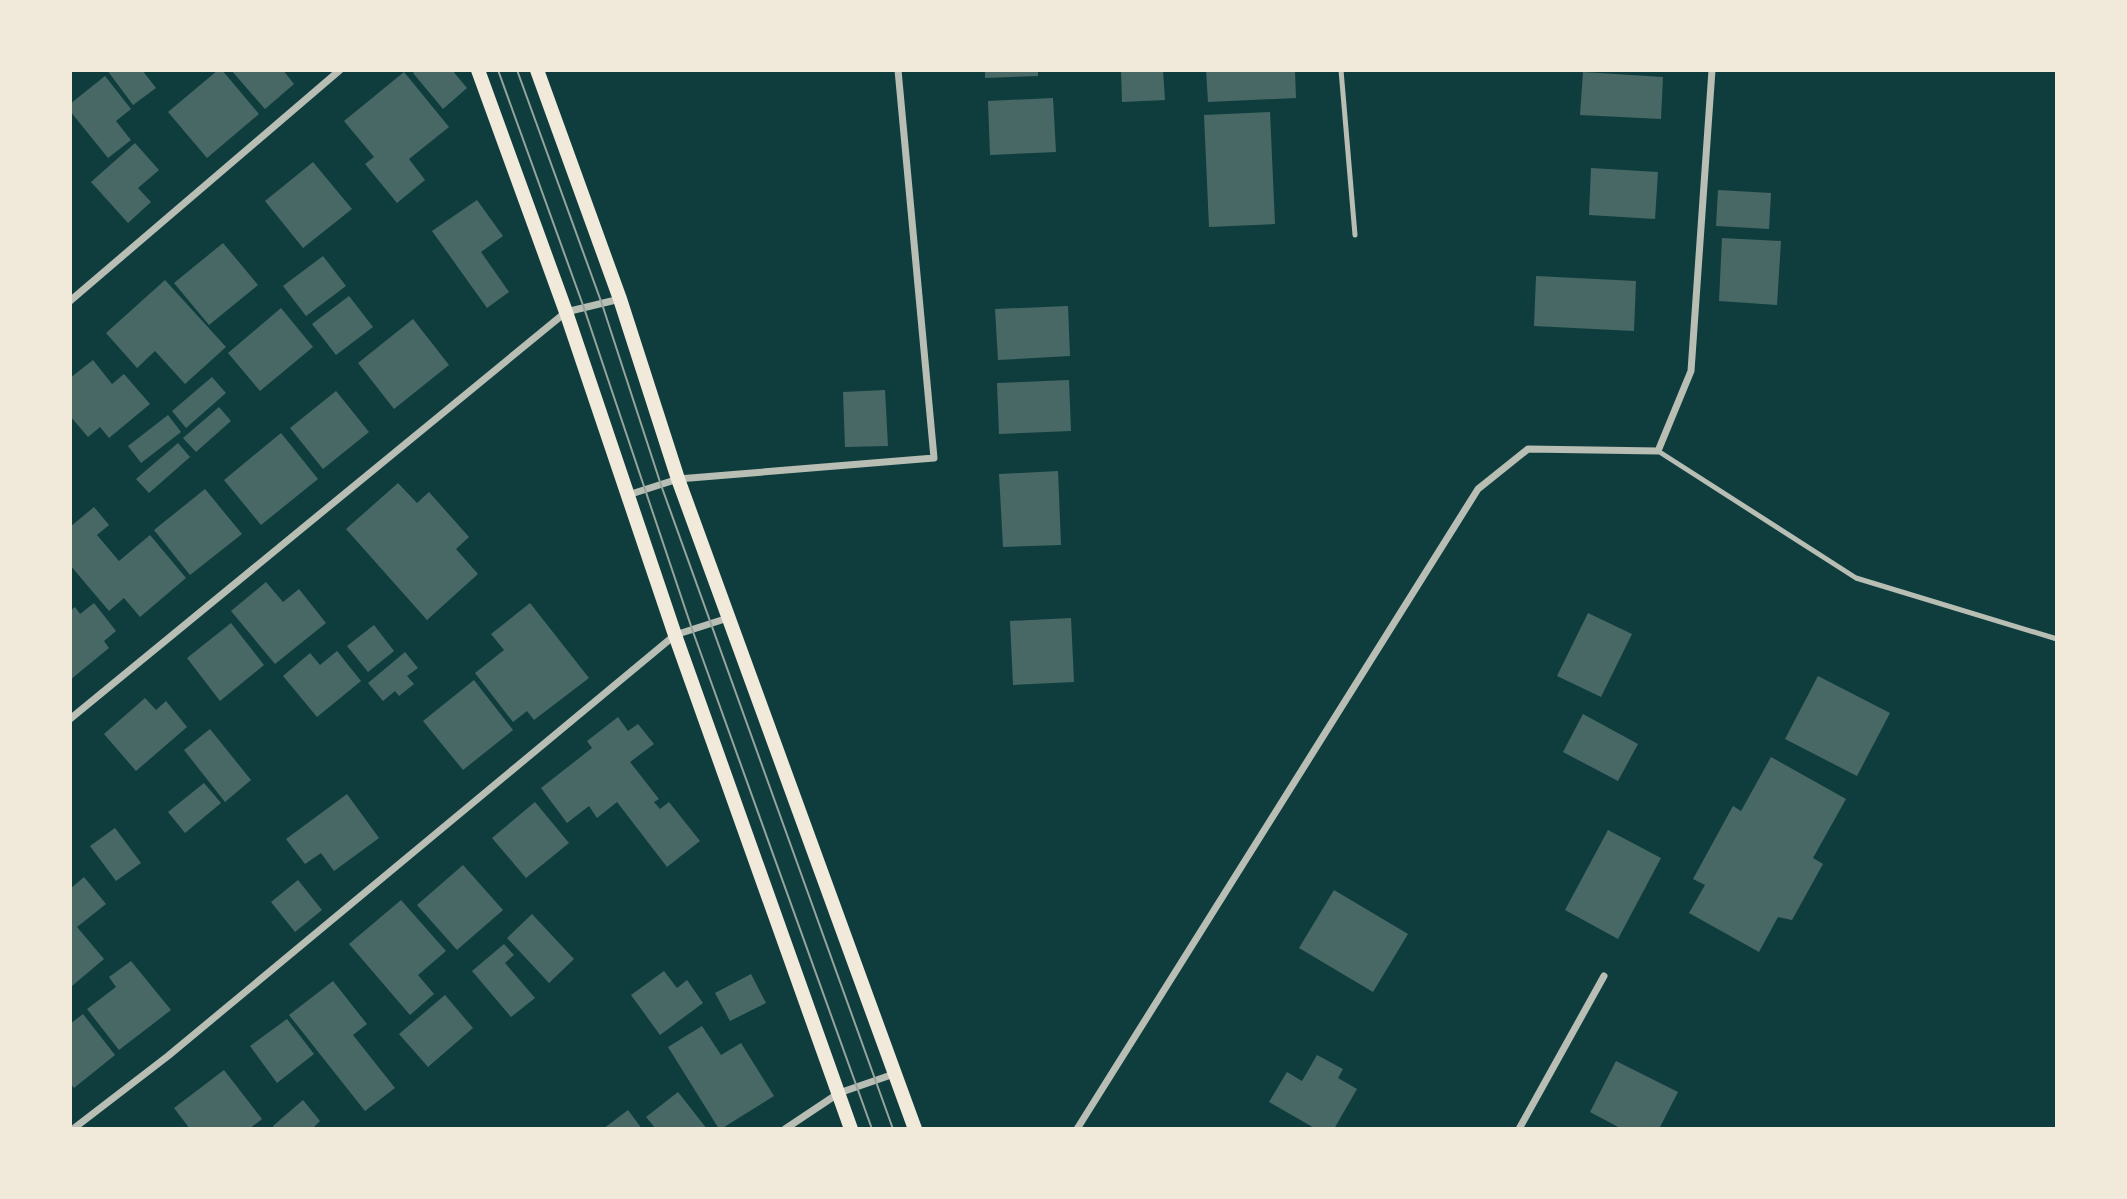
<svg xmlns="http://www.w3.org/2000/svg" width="2127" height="1199" viewBox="0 0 2127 1199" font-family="'Nunito Sans',sans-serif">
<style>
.building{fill:#486865}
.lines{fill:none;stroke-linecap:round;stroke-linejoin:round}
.service{stroke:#b8beb3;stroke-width:5}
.minor{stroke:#b8beb3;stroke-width:7}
.secondary{stroke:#f1e9da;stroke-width:14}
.tram{stroke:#97a49c;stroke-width:2}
</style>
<rect width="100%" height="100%" fill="#0f3d3e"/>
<!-- building -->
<path class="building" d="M107,70H142L156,88L133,105Z
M218,70H222L259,114L207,158L168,112Z
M231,70H283L294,84L265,109Z
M416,70H452L467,88L443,109L413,73Z
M985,70H1038V76L985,78Z
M1121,70H1163L1165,100L1122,102Z
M1206,70H1295L1296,98L1208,102Z
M404,72L449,127L409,159L425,180L397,203L365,164L374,157L344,121Z
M1583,72L1663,77L1661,119L1580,115Z
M105,76L131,109L116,121L131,140L108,158L70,111V104Z
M1053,98L1056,152L990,155L988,101Z
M1270,112L1275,224L1209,227L1204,115Z
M135,143L159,170L138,188L151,202L128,223L91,182Z
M313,162L352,209L303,248L265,201Z
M1591,168L1658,172L1655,219L1589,215Z
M1718,190L1771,193L1769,229L1716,226Z
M477,200L503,236L481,252L509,292L487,308L432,231Z
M1722,238L1781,241L1777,305L1719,301Z
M223,243L258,285L209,325L174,283Z
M323,256L346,286L306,316L283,286Z
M1536,276L1636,281L1634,331L1534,326Z
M165,280L226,347L185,384L155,351L137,368L106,333Z
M349,296L373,327L336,355L312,324Z
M1068,306L1070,356L998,360L995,309Z
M281,308L313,347L260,391L228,353Z
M413,319L449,365L394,409L358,363Z
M93,360L112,384L124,374L150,404L109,438L100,427L88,437L70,416V378Z
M212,377L226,393L186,428L172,411Z
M1069,380L1071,431L999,434L997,383Z
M885,390L888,446L845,447L843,392Z
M336,391L369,432L323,469L290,428Z
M219,407L231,421L196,452L183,438Z
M168,415L181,432L141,463L128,446Z
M281,433L318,479L261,525L224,480Z
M178,443L190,457L149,493L136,479Z
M1058,471L1061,545L1003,547L999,474Z
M398,483L417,503L429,492L469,537L456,549L478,574L427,620L346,529Z
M205,489L242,534L190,575L154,530Z
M94,507L109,525L97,535L119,561L150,535L186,578L140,617L124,598L109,611L70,565V527Z
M266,582L283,602L299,589L326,623L275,664L231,611Z
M94,603L116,631L104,641L109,648L70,680V611L75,607L80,614Z
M530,603L589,678L534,720L527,711L513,722L475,673L504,650L491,634Z
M1588,613L1632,634L1601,697L1557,676Z
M1071,618L1074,682L1013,685L1010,621Z
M231,623L264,665L220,701L187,658Z
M374,625L394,651L368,672L347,646Z
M337,651L361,681L317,717L283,676L310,653L320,665Z
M405,652L418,668L407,676L414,684L399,696L395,691L383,701L368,683Z
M1818,676L1890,713L1857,776L1785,739Z
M474,680L513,730L463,770L423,721Z
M145,698L156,710L166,701L187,727L136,771L104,734Z
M1583,714L1638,744L1618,781L1563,752Z
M618,717L628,731L638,724L654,744L630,762L659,799L654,802L660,809L669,802L700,841L667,867L617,802L597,818L589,806L567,823L541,788L592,748L587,741Z
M210,729L251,780L225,802L184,750Z
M1771,757L1846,799L1813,858L1823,864L1792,920L1778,917L1759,952L1689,913L1705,885L1693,879L1733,806L1741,811Z
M204,783L221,803L185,833L168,812Z
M347,794L379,838L334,871L321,853L305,864L286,839Z
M535,802L569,843L526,878L492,838Z
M115,828L141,863L116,881L90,846Z
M1608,830L1661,858L1618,939L1565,910Z
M463,865L503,910L457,950L417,905Z
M84,877L106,904L77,927L104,959L72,986L70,984V889Z
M298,880L322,910L295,932L271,902Z
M1334,890L1408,934L1373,992L1299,948Z
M401,900L446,951L418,975L434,994L410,1015L349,944Z
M532,914L574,959L549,983L507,938Z
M504,944L514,955L505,963L535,998L511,1017L472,971Z
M131,961L171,1010L119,1050L87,1009L116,987L109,977Z
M664,971L677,988L687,980L703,1003L660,1035L631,995Z
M751,974L766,1003L730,1021L715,993Z
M333,981L367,1024L353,1035L395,1088L365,1111L289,1015Z
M445,995L473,1028L428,1067L399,1034Z
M83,1014L115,1055L74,1088L70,1083V1024Z
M287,1019L314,1054L277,1083L250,1046Z
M702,1026L721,1055L741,1043L774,1096L721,1129H719L668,1047Z
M1317,1055L1343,1069L1338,1078L1357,1089L1334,1129H1316L1269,1102L1287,1072L1302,1081Z
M1616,1061L1678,1092L1659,1129H1622L1590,1112Z
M224,1070L262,1119L249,1129H190L174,1108Z
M678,1092L707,1129H656L646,1117Z
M303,1100L320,1121L312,1129H276L273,1126Z
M628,1110L642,1129H603Z"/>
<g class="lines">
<!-- service -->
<path class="service" d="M1341,70L1355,235
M1658,451L1856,578L2057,639"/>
<!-- minor -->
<path class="minor" d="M70,301L340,70
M628,495L678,479L934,458L898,70
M70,719L566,312L620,299
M73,1129L168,1056L675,635L728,618
M785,1129L839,1093L894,1074
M1077,1129L1478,489L1528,449L1658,451L1691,371L1712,70
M1519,1129L1604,976"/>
<!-- secondary -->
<path class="secondary" d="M478,70L566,312L675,635L851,1129
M537,70L620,299L678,479L915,1129"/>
<!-- tram -->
<path class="tram" d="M498,70L584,308L692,629L872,1129
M517,70L602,304L661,485L893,1129"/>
</g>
<!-- border -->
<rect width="2127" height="1199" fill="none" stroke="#f1e9da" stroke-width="144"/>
</svg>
